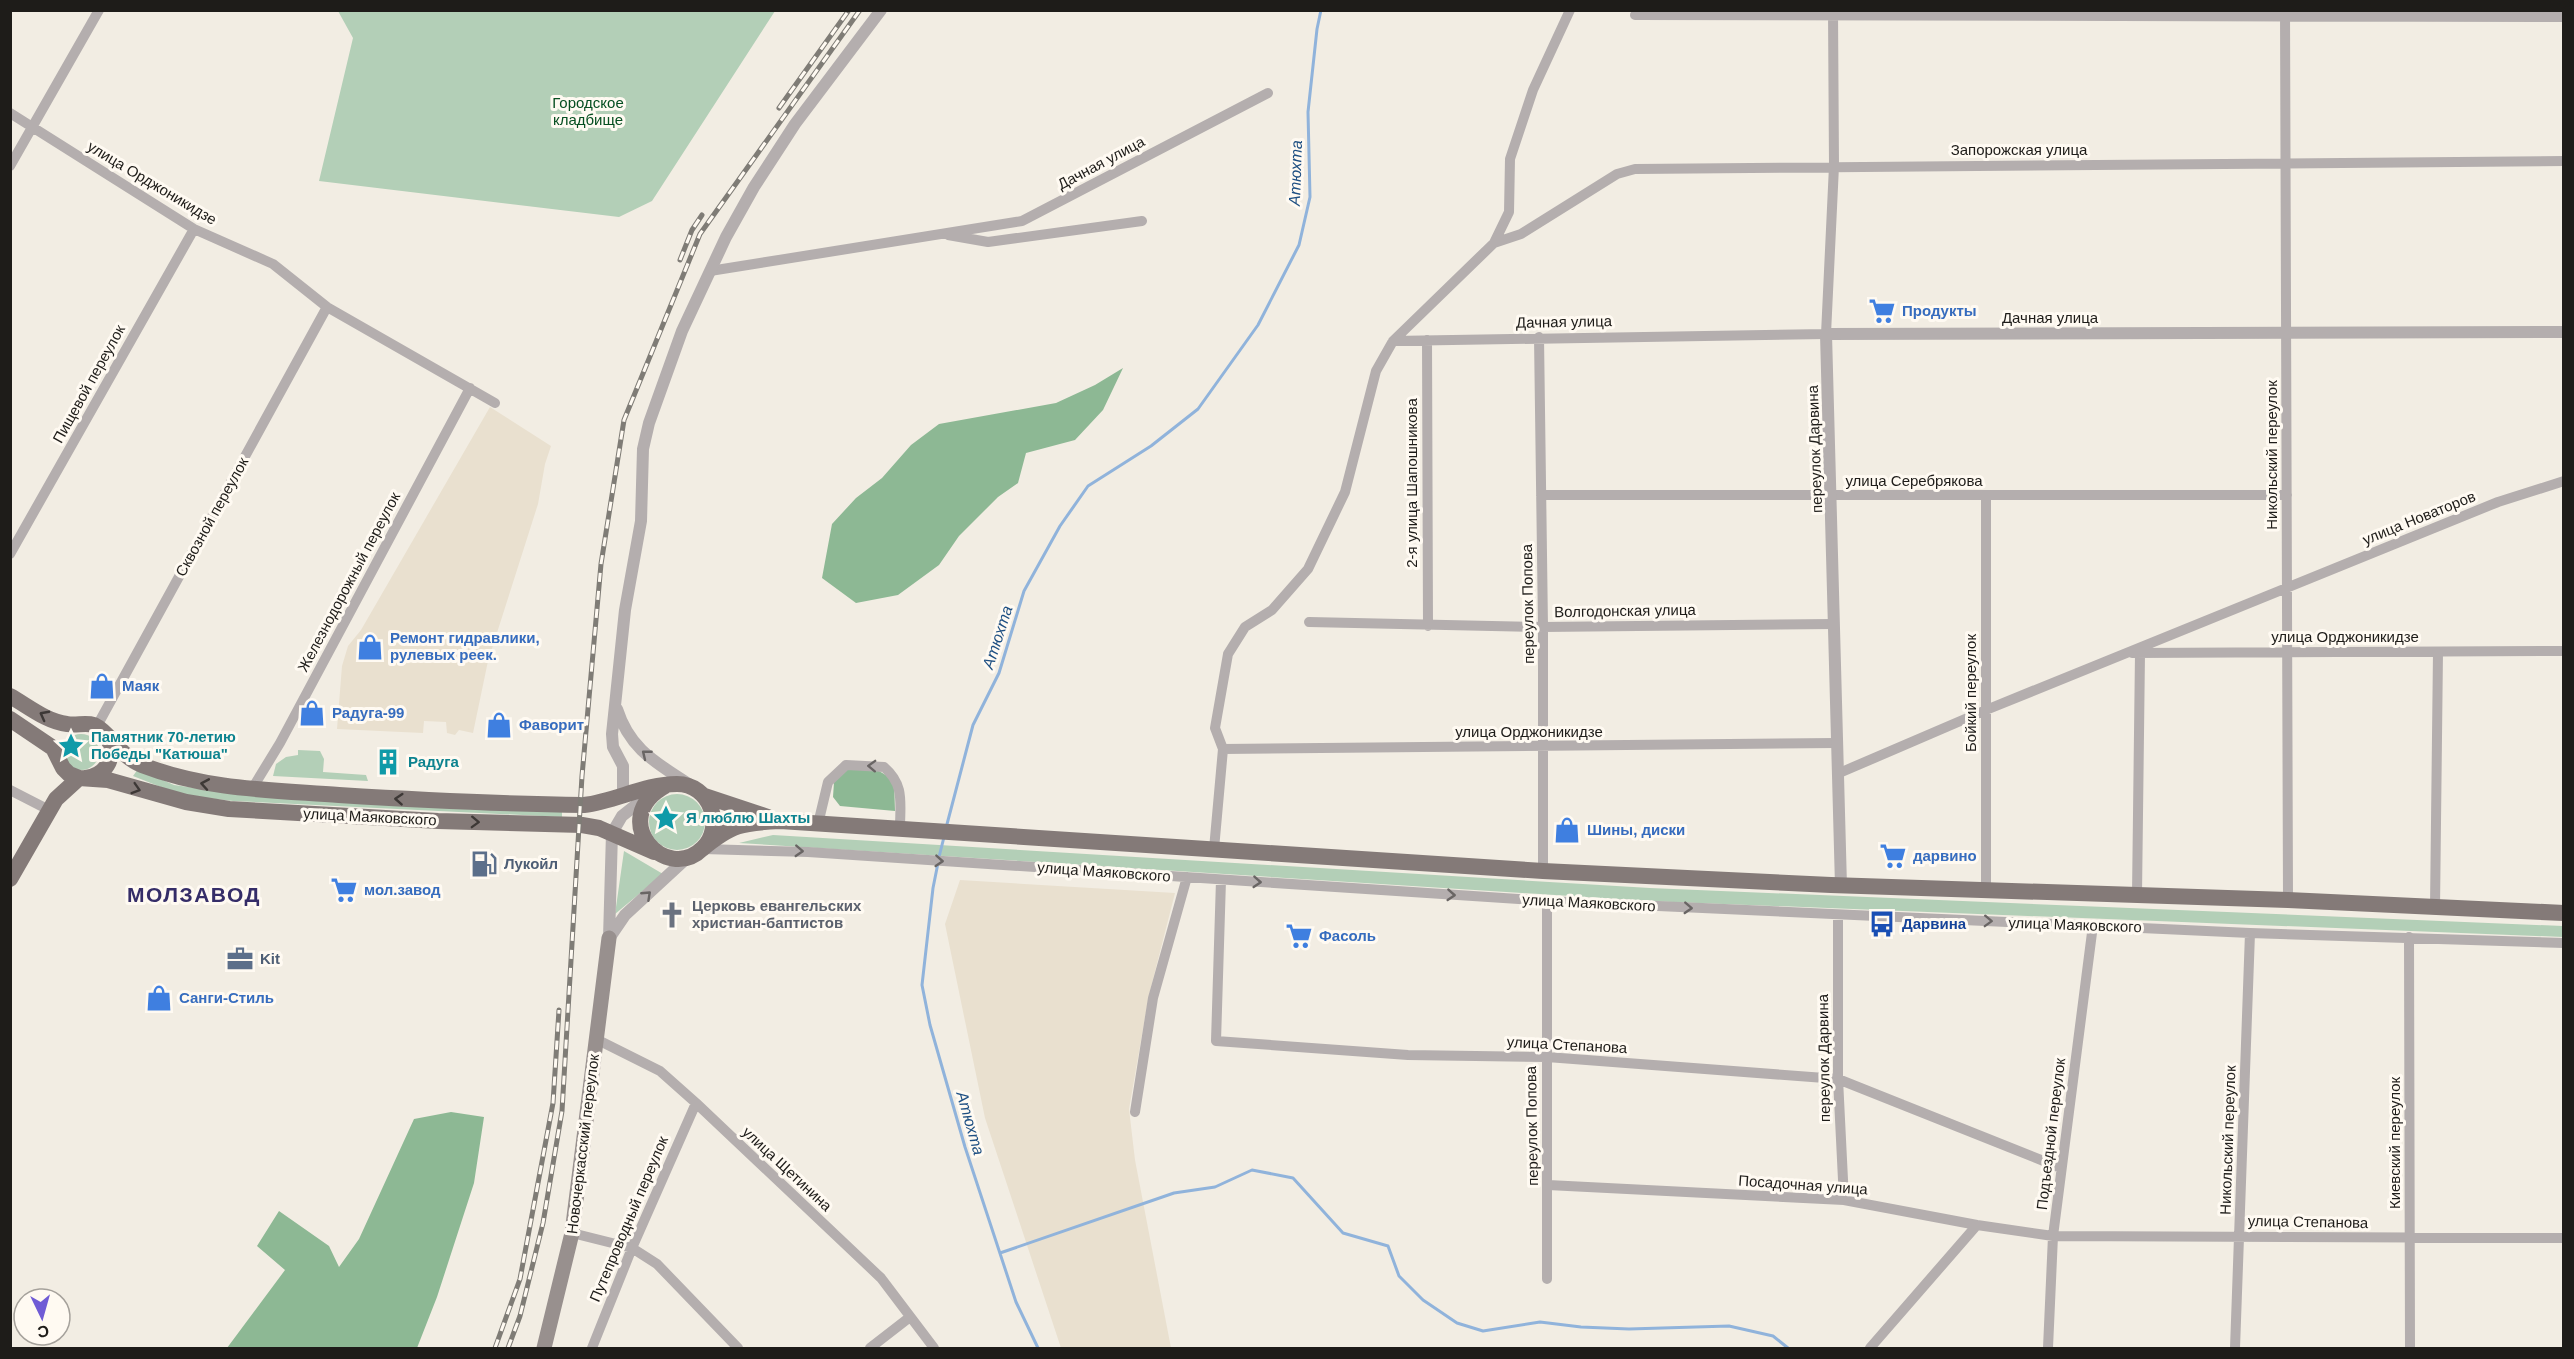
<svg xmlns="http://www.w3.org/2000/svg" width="2574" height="1359" viewBox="0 0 2574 1359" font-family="Helvetica,sans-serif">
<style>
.built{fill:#e9e0cf}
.green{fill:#b3cfb7}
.forest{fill:#8db894}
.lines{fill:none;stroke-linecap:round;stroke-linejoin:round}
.stream{stroke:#90b3db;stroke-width:3}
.minor{stroke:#b4aeae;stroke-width:10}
.tertiary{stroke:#b4aeae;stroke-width:12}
.secondary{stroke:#98908e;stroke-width:15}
.primary{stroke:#847a78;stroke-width:16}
.rail-casing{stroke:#7f7c76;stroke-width:5}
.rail{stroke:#fffaf2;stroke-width:3;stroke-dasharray:9;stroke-linecap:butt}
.oneway{stroke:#3d3836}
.oneway2{stroke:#696564}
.labels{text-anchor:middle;stroke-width:6;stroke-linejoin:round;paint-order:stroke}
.park-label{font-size:15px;fill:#054e20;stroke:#fffaf2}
.street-label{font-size:15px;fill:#1e1c19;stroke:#fffaf2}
.shop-label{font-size:15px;font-weight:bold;fill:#366cbe;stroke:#fffaf2;text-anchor:start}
.culture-label{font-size:15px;font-weight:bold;fill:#0d838f;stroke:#fffaf2;text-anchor:start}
.service-label{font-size:15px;font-weight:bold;fill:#4e5e75;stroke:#fffaf2;text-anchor:start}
.worship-label{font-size:15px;font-weight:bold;fill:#5b616d;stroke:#fffaf2;text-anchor:start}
.transit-label{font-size:15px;font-weight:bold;fill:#164399;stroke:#fffaf2;text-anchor:start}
.water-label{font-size:16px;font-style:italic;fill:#1e4f82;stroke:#fffaf2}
.district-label{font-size:21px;font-weight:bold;letter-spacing:1.5px;fill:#352d68;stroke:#fffaf2}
</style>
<rect width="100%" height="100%" fill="#f2ede3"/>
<!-- built -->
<path class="built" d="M490,407L551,446L545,464L538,504L488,661L473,733L459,730L455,735L447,733L446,722L424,721L423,733L337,729L342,666L348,646L361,630Z
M960,880L1175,893L1149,995L1129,1109L1135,1160L1171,1348H1061L985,1118L945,924Z"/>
<!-- green -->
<path class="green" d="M338,11L775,10V11L652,201L619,217L319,181L353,38Z
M63 752a18 18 0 1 1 36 0a18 18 0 1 1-36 0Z
M298,750L320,751L324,759L323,772L366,775L368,781L273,776L276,764L286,757L298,755Z
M138,769L174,785L237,794L562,811V817L233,801L181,795L133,776Z
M649 822a28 28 0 1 1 56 0a28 28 0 1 1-56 0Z
M773,835L1650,888L2563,926V937L1648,901L739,843Z
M624,851L663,874L615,914Z"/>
<!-- forest -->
<path class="forest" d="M1123,368L1103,410L1075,440L1026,453L1018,483L998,497L959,536L939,565L898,595L856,603L822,578L832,524L856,498L882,478L911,445L939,424L1056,403L1095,385Z
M848,769L879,771L894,780L895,811L840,806L833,797L834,782Z
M451,1112L484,1117L474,1183L437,1297L417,1348H227L285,1270L257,1246L279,1211L329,1246L339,1267L359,1239L414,1119Z"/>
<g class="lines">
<!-- stream -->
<path class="stream" d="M946,828L973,725L999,673L1024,591L1060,526L1088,486L1151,446L1198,409L1258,325L1299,245L1310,197L1308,112L1317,29L1321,10
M939,857L944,837
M938,863L933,888L922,985L930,1025L965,1147L1016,1302L1038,1348
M1000,1253L1174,1193L1215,1187L1252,1170L1293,1178L1343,1233L1388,1246L1399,1276L1423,1300L1457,1323L1483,1331L1540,1322L1581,1327L1629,1329L1729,1326L1773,1336L1788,1348"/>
<!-- minor -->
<path class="minor" d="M2285,10L2288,900
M1635,15L2564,17
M10,113L194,229L273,264L327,307L495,403
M10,166L99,10
M948,235L988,242L1142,221
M1494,243L1521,234L1617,174L1635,169L2564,161
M710,271L1022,221L1268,93
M1539,337L1543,627V871
M1427,340L1428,626
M1393,341L1826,334L1834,166L1833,11
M1541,495H2287
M1986,495V892
M10,554L194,229
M1309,622L1543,627L1834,624
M2132,653L2564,651
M97,726L327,307
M1223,749L1835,743
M1837,774L1986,710L2498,502L2564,481
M252,789L280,743L470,388
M10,790L49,810
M818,824L828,782L846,765L884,767C905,785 900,803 900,829
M703,849L808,852L1547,901L2250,933L2564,943
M1214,849L1223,749L1215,728L1228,654L1245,627L1272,610L1308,569L1345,492L1376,371L1393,341L1494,243L1509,212L1510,159L1533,90L1570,10
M1221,880L1216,1041L1408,1055L1547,1057L1838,1079L2061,1168
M2137,895L2140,653
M1547,901V1279
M2435,908L2438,652
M1838,915V1079L1844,1200
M2409,937L2410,1348
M596,1039L660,1071L696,1103L881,1278L934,1348
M1135,1112L1153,998L1187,877
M1548,1185L1844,1200L1977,1225L2053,1236L2564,1238
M572,1233L632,1248L657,1264L738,1348
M592,1348L632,1248L696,1103
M870,1348L910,1317
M1870,1348L1977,1225
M2048,1348L2053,1236L2093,925
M2235,1348L2250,933"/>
<!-- tertiary -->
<path class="tertiary" d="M617,709C630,750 657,763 690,785
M623,796V766L613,747L612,734L625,610L641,521L643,449L649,423L682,331L726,237L754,187L795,124L881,10
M1841,886L1826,334L2564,332
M610,937L625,915L689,856
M609,938L612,833L622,816L650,794"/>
<!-- secondary -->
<path class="secondary" d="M544,1348L572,1233L609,938"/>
<!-- primary -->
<path class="primary" d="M10,696C28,706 47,722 67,724C76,726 85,722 94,725C111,733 119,756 142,765C206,790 272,790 339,795C420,800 502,804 584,805C616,801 645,784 677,784C710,784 725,826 703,848C666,885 606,819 665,786
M10,719L53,748L63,768L69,774L79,778L108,780L186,802L229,809L438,821L582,825L599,828L654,852
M86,778C106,775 115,759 109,740
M705,796L768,817
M702,849C732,824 742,823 780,821L1543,871L1831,885L2288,900L2564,913
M10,879L56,799L79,778"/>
<!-- rail casing -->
<g class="rail-casing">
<path id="rail" d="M779,108L849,10
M680,260L692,230L702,215
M495,1348L520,1279L553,1103L559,1010
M508,1348L520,1316L543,1223L562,1111L582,776L601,564L624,420L700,234L860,10"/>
</g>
<!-- rail -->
<use href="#rail" class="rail"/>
</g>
<!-- one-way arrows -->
<defs><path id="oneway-chevron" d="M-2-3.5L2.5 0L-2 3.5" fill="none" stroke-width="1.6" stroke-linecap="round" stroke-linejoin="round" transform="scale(1.5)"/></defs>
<g class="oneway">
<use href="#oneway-chevron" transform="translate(44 715) rotate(-152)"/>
<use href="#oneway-chevron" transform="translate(205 784) rotate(-170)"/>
<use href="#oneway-chevron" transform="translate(136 789) rotate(17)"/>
<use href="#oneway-chevron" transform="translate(399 799) rotate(-176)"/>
<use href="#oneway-chevron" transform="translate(475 822) rotate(2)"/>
</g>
<g class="oneway2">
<use href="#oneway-chevron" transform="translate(646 754) rotate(-141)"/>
<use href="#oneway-chevron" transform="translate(872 766) rotate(-178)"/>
<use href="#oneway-chevron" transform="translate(799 851) rotate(3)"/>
<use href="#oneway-chevron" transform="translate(939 861) rotate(4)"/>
<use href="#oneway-chevron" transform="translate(1257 882) rotate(4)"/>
<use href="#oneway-chevron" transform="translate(647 895) rotate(-43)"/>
<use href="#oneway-chevron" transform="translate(1451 895) rotate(4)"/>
<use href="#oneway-chevron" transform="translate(1688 908) rotate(3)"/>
<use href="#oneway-chevron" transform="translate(1988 921) rotate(2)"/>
</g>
<!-- icons -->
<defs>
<g id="supermarket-bare" transform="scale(2.07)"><path d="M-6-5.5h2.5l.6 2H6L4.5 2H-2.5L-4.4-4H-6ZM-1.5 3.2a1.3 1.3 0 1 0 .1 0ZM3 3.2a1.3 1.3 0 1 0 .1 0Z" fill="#3f7fe0" stroke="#fffaf2" stroke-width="2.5" paint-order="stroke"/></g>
<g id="shop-bare" transform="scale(2.07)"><path d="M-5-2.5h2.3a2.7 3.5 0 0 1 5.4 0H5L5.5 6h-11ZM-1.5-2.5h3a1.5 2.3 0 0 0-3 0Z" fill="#3f7fe0" stroke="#fffaf2" stroke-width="2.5" paint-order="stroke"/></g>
<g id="sight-bare" transform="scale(2.07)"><path d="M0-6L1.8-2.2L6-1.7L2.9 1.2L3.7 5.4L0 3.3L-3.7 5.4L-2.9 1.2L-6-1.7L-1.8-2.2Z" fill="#0f9aa8" stroke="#fffaf2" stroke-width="2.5" paint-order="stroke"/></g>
<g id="building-bare" transform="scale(2.07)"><path d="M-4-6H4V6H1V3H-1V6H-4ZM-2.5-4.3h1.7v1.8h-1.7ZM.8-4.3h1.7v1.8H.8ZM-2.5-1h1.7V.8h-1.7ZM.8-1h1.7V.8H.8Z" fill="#0f9aa8" stroke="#fffaf2" stroke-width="2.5" paint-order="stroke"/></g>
<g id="fuel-bare" transform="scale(2.07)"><path d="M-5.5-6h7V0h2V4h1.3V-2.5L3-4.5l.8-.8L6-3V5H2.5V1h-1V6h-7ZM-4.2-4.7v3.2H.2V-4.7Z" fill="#5c6f8a" stroke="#fffaf2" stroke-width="2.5" paint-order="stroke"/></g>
<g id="church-bare" transform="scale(2.07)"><path d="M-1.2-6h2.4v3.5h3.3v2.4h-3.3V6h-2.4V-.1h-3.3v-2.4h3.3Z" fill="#6b7280" stroke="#fffaf2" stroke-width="2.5" paint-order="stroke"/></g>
<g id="bus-bare" transform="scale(2.07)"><path d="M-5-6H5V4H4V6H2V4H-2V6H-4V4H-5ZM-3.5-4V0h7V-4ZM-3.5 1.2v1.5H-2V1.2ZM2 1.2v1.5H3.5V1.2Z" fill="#1a4fb4" stroke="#fffaf2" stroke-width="2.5" paint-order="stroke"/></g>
<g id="office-bare" transform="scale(2.07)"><path d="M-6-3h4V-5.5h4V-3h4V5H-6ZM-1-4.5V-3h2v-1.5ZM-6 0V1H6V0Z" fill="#5c6f8a" stroke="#fffaf2" stroke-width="2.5" paint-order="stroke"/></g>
</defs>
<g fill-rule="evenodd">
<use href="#supermarket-bare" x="1882" y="311"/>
<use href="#shop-bare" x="370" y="647"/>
<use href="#shop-bare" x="102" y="686"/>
<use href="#shop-bare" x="312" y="713"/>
<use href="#shop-bare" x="499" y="725"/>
<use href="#sight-bare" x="71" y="746"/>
<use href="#building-bare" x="388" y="762"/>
<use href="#sight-bare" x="666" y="818"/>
<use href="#shop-bare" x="1567" y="830"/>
<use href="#supermarket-bare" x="1893" y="856"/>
<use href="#fuel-bare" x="484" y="864"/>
<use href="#supermarket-bare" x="344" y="890"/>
<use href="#church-bare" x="672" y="915"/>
<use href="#bus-bare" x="1882" y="924"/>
<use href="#supermarket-bare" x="1299" y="936"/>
<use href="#office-bare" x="240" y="959"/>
<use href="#shop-bare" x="159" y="998"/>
</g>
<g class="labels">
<!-- park labels -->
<g class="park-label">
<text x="588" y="108">Городское<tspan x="588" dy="17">кладбище</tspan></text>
</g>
<!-- street labels -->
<g class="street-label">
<text x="2019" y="155">Запорожская улица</text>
<text transform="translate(1101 163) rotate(-28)" y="5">Дачная улица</text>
<text transform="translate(152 183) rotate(31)" y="5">улица Орджоникидзе</text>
<text x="2050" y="323">Дачная улица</text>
<text transform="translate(1564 322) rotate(-1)" y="5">Дачная улица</text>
<text transform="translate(89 384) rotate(-61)" y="5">Пищевой переулок</text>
<text transform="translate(1815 449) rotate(-92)" y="5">переулок Дарвина</text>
<text transform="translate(2272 455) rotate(-90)" y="5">Никольский переулок</text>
<text x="1914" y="486">улица Серебрякова</text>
<text transform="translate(1412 483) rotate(-90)" y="5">2-я улица Шапошникова</text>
<text transform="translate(212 517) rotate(-61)" y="5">Сквозной переулок</text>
<text transform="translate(2419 518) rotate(-22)" y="5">улица Новаторов</text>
<text transform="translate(349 582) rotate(-62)" y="5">Железнодорожный переулок</text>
<text transform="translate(1528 604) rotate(-91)" y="5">переулок Попова</text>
<text transform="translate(1625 611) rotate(-1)" y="5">Волгодонская улица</text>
<text x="2345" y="642">улица Орджоникидзе</text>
<text transform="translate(1971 693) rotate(-90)" y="5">Бойкий переулок</text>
<text x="1529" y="737">улица Орджоникидзе</text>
<text transform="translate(370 817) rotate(3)" y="5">улица Маяковского</text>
<text transform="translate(1104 872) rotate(4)" y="5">улица Маяковского</text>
<text transform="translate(1589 903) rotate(3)" y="5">улица Маяковского</text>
<text transform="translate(2075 925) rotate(2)" y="5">улица Маяковского</text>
<text transform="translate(1567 1045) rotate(3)" y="5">улица Степанова</text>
<text transform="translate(1824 1058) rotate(-91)" y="5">переулок Дарвина</text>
<text transform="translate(1532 1126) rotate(-91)" y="5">переулок Попова</text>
<text transform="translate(2051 1134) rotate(-83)" y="5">Подъездной переулок</text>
<text transform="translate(2228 1140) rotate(-88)" y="5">Никольский переулок</text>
<text transform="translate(2395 1143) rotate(-90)" y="5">Киевский переулок</text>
<text transform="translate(583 1144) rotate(-83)" y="5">Новочеркасский переулок</text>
<text transform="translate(787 1169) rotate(43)" y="5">улица Щетинина</text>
<text transform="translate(1803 1185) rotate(4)" y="5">Посадочная улица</text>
<text transform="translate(629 1219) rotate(-67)" y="5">Путепроводный переулок</text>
<text transform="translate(2308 1222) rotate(1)" y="5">улица Степанова</text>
</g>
<!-- shop labels -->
<g class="shop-label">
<text x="1902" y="316">Продукты</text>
<text x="390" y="643">Ремонт гидравлики,<tspan x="390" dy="17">рулевых реек.</tspan></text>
<text x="122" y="691">Маяк</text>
<text x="332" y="718">Радуга-99</text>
<text x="519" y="730">Фаворит</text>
<text x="1587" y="835">Шины, диски</text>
<text x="1913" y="861">дарвино</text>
<text x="364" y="895">мол.завод</text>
<text x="1319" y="941">Фасоль</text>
<text x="179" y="1003">Санги-Стиль</text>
</g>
<!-- culture labels -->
<g class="culture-label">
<text x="91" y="742">Памятник 70-летию<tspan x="91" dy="17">Победы "Катюша"</tspan></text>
<text x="408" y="767">Радуга</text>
<text x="686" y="823">Я люблю Шахты</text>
</g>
<!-- service labels -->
<g class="service-label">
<text x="504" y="869">Лукойл</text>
<text x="260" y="964">Kit</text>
</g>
<!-- worship labels -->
<g class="worship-label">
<text x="692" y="911">Церковь евангельских<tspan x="692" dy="17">христиан-баптистов</tspan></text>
</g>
<!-- transit labels -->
<g class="transit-label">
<text x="1902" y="929">Дарвина</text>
</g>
<!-- water labels -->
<g class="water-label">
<text transform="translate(1295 173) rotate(-88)" y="6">Атюхта</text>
<text transform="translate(997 637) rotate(-72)" y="6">Атюхта</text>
<text transform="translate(971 1123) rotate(74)" y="6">Атюхта</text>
</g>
<!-- district labels -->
<g class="district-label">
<text x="194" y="902">МОЛЗАВОД</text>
</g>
</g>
<!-- border -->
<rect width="2574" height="1359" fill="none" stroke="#1e1c19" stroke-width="24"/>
<!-- north arrow -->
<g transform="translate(42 1317) rotate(175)"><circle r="28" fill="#fffaf2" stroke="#a5a19b" stroke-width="1.5"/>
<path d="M0-4.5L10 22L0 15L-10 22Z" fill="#6f5bd5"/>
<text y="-9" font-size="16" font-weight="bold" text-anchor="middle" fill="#1e1c19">С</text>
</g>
</svg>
